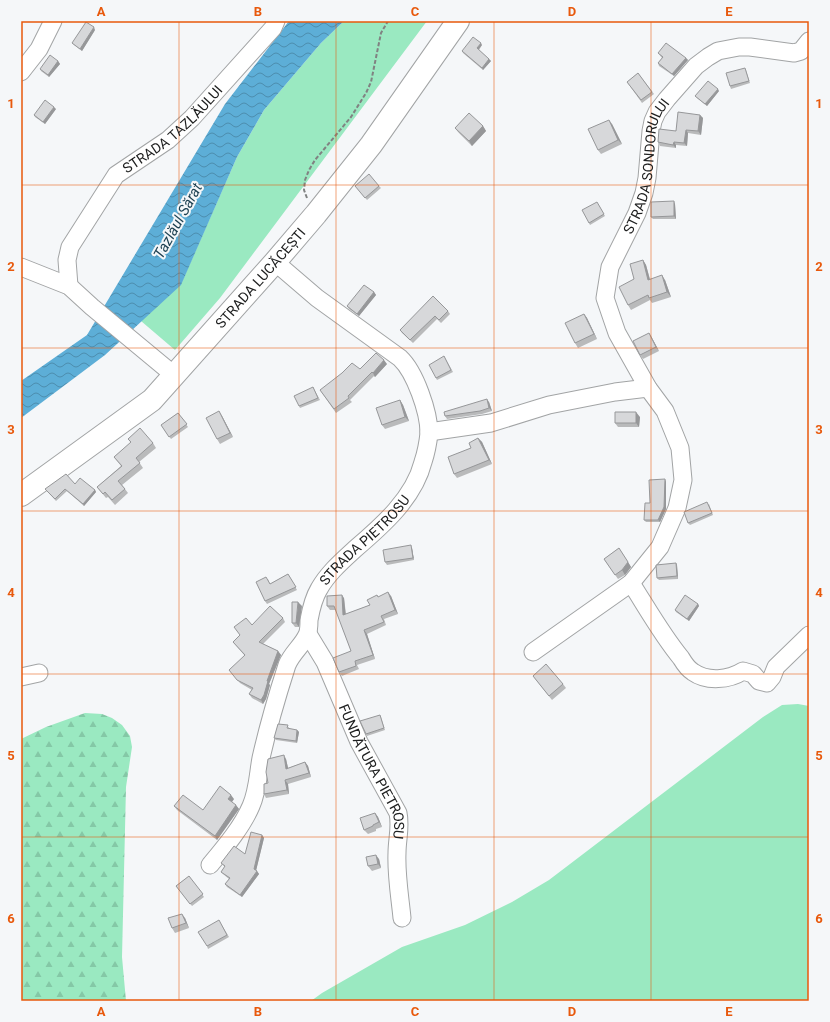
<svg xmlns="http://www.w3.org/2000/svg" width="830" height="1022" viewBox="0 0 830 1022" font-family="Roboto,sans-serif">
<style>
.green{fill:#9ae9c1}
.forest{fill:url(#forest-firs)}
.water{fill:url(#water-waves)}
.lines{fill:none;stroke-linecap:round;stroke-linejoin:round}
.minor-casing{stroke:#a2a4a5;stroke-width:19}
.major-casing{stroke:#a2a4a5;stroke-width:24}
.path{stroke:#808282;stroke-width:2;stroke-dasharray:4 2;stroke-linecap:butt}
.minor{stroke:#fff;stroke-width:17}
.major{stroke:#fff;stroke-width:22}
.wall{fill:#b9babb}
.shaded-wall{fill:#969799}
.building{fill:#d7d8da;stroke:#969799}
.grid{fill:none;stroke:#e8590c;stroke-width:1;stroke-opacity:0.55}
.labels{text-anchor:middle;stroke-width:4;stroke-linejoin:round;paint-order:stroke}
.street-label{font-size:14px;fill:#202121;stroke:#f5f7f9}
.water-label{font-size:15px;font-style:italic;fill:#1b3f50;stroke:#f5f7f9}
.neatline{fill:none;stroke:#e8590c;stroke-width:1.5}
.grid-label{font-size:13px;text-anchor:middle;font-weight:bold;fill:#e8590c}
</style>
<defs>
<pattern id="forest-firs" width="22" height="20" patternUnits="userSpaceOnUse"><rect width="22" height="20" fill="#9ae9c1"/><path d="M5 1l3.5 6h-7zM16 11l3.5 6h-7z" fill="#84c8a6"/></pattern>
<pattern id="water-waves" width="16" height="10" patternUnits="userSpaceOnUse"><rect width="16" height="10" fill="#5daed7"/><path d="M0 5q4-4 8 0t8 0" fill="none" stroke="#4c8dae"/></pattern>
</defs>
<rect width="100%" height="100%" fill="#f5f7f9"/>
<!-- green -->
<path class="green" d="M344,21H427L220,298L175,350L141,321L181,284L237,157L264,110L321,43Z
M798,704L809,706V1001H311L322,993L402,947L465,925L512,902L549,880L763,717L782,705Z"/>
<!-- forest -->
<path class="forest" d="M85,713L102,714L112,718L122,725L130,736L132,747L126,787L122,957L126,1001H21V739L46,727Z"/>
<!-- water -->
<path class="water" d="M289,21H344L321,43L264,110L237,157L181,285L105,355L21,418V381L87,335L225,104Z"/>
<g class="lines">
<!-- minor casing -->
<g class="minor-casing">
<g id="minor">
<path d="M21,72L39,49L53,21"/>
<path d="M21,267L69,286L92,307L174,375"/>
<path id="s1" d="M69,286L67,260L70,247L116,175L168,140L192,118L273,28L276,21"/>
<path d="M429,432L491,423L549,405L615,392L648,388"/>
<path d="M631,583C647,608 662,635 681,658C684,663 688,669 693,672C707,682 729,680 743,671L753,674L759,681L767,683L772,677L776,667L809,635"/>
<path id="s2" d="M308,634L325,662L359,742L398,813C401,827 397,839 397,853C396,875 400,897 402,918"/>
<path id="s3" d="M533,652L631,583L660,547L677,508L683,480L680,448L665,411L648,388L617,333L605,298L610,267L637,213L644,193L647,178L651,131L653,121L657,112L667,99L696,66L708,57L718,51L739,47H750L794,53L801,51L809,41"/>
<path d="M21,677L39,673"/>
<path id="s4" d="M210,865C225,847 242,827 251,806C258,790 258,774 261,758C268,727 277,696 287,665C292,653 302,646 307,635C309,631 309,625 309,620C311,609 313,599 319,589C328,573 342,561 355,549C382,526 414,498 423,462C426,453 428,443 429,433C429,412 415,372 400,358L317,298L275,262"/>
</g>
</g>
<!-- major casing -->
<g class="major-casing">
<g id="major">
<path id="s5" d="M21,495L152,400L275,262L316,214L371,145L458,21"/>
</g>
</g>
<!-- path -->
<path class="path" d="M307,198L304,190L305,180L309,170L315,160L351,117L366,93L371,82L381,33L388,21"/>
<!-- minor -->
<use href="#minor" class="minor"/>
<!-- major -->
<use href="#major" class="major"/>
</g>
<!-- wall -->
<path class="wall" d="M95,30L82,51L74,45L72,43Z
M482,45L479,50L491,61L483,70L463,53L462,51Z
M658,53L686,58L688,60L674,76L659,66L658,63L662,58Z
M58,61L60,64L49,77L41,71L40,69Z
M746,70L750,83L731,89L730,86Z
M638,73L654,94L642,103L627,82Z
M719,91L707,106L697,98L695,96Z
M56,109L45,124L35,117L34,115Z
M700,115L703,118L701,135L688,133L687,146L676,145V148L660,146L658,142Z
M612,124L622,144L601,154L598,150Z
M483,126L486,131L472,146L458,132L455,128Z
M379,186L381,188L367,200L357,188Z
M598,204L605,216L590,225L589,223Z
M675,204L676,219H653L651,217Z
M643,260L646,265L650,279L665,280L671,297L652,303L650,300L631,310L628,305L634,279Z
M374,292L376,295L359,316L349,309L347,306Z
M448,311L450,314L441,323L437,319L413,343L402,333L400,330Z
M584,314L587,318L597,339L578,348L575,343Z
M649,333L652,338L659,351L643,359L640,355Z
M444,356L453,372L437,380L436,378Z
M387,364L375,377L374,376L350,400L352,402L336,413L320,390L360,369Z
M313,387L320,400L300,408L299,406Z
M400,400L403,405L409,421L385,429L382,425Z
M489,402L492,411L482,414L447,419L445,416Z
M219,411L222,416L233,437L220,444L217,439Z
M178,413L188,427L171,439L161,425Z
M640,417L639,427H618L615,423Z
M478,438L482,442L492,464L457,478L454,474L471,448Z
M128,439L153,443L156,448L139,462L143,468L122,485L128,493L115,505L108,497L106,498L97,487L121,466L114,457L131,443Z
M665,479L666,482V509L660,522H646L644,520L650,503Z
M75,484L95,490L96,492L84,506L67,491L56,501L45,489Z
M709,504L713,515L690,525L688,523Z
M412,548L414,560L387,565L385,562Z
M619,548L631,567L625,575L618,579L604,559Z
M676,563L677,565L678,579L659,580L657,578Z
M288,574L297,590L267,604L265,601L268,579L270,584Z
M391,596L398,614L384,619L386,625L367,634L375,659L357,665L359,669L342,676L339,672L351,651L336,610H330L327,606L344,598L346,614L370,605L378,597Z
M698,604L699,606L689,621L676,612L675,610Z
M302,606L299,627H295L292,623Z
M283,618L285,622L263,644L278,651L281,655L269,684L270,685L266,699L263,704L252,698L249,694L252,690L240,683L229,670L245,656L233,642L252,625Z
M533,676L563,684L566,688L552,700Z
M380,715L381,717L385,730L367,736L366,734Z
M289,727V729L297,730L299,732L297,743L276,740L274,738Z
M286,759L288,768L305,762L308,766L311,777L288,784L289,794L266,798L264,794L268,783Z
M234,799L232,802L239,809L217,840L177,810L174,806L203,810Z
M375,813L378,817L382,827L376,829V831L368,834L364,830Z
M262,835L264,838L256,870L259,874L242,897L227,887L225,884L229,879L223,874L221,872L225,867L221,863L245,854Z
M379,859L381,868L372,871L368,866Z
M189,876L204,897L192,906L176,886Z
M185,918L189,928L175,933L172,928Z
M220,922L229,937L208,949L207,946Z"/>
<!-- shaded-wall -->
<path class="shaded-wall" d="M94,27L95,30L82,51L80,49Z
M481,43L482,45L478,50L477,48Z
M686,58L688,60L674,76L672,74Z
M489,59L491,61L483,70L482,68Z
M58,61L60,64L49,77L48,75Z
M718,89L719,91L707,106L705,104Z
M54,107L56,109L45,124L43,122Z
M700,115L703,118L701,135L698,131Z
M609,120L612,124L622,144L618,140Z
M483,126L486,131L472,146L469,141Z
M686,130L688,133L687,146L684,143Z
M674,142L676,145V148L673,145Z
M674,201L675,204L676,219L674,216Z
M643,260L646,265L651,284L648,280Z
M662,275L665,280L671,297L667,292Z
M374,292L376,295L359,316L357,314Z
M584,314L587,318L597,339L594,334Z
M649,333L652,338L659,351L656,347Z
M384,360L387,364L375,377L373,373Z
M487,399L489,402L492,411L489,408Z
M400,400L403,405L409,421L405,417Z
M219,411L222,416L233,437L230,433Z
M636,412L640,417L639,427L636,423Z
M478,438L482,442L492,464L489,460Z
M665,479L666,482V509L660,522L658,520Z
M95,490L96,492L84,506L83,504Z
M411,545L412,548L414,560L413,558Z
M628,562L631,567L625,575L622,570Z
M676,563L677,565L678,579L677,576Z
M388,592L391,596L398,614L395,610Z
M342,595L344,598L346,619L343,615Z
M298,602L302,606L299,627L296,623Z
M698,604L699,606L689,621L687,619Z
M364,630L367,634L375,659L373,655Z
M278,651L281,655L269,684L270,685L266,699L263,704L261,700L267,681Z
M297,730L299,732L297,743L296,741Z
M284,755L286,759L289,772L286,769Z
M305,762L308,766L311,777L309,773Z
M285,780L288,784L289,794L287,790Z
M231,795L234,799L231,803L228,799Z
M236,805L239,809L217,840L215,836Z
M375,813L378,817L382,827L379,822Z
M262,835L264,838L256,871L254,869Z
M376,855L379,859L381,868L378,864Z
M257,871L259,874L242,897L240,895Z
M182,914L185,918L189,928L186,923Z"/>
<!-- building -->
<path class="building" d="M86,22L94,27L80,49L72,43Z
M473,37L481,43L477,48L489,59L482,68L462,51Z
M666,43L686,58L672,74L658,63L663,57L658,53Z
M50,55L58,61L48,75L40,69Z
M745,68L749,81L730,86L726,73Z
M638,73L652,92L641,100L627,82Z
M708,81L718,89L705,104L695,96Z
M45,100L54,107L43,122L34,115Z
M678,112L700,115L698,131L686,130L684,143L674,142L673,145L658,142L659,129L676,131Z
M469,113L483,126L469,141L455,128Z
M609,120L618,140L598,150L588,129Z
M369,174L379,186L365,198L355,186Z
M674,201V216L651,217V202Z
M597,202L604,214L589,223L582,210Z
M643,260L648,280L662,275L667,292L649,298L648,295L628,305L619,287L634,279L630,264Z
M364,285L374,292L357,314L347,306Z
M433,296L448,311L439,320L435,316L410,340L400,330Z
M584,314L594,334L575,343L565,323Z
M649,333L656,347L640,355L633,341Z
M376,353L384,360L373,373L372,372L348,396L349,398L334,409L320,390L342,373L352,363L360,369Z
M444,356L451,370L436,378L429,365Z
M313,387L318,398L299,406L294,396Z
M487,399L489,408L480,411L445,416L444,412Z
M400,400L405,417L382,425L376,408Z
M219,411L230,433L217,439L206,418Z
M615,412H636V423H615Z
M178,413L187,424L169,437L161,425Z
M140,428L153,443L136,458L140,463L118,481L125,489L112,500L105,492L103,494L97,487L122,466L114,457L131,442L128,439Z
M478,438L489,460L454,474L448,457L471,448L469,443Z
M66,474L75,484L80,478L95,490L83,504L65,489L55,499L45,489Z
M665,479L664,507L658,520H644L645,503H650L649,480Z
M707,502L712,513L688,523L684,512Z
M411,545L413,558L385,562L383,550Z
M619,548L628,562L622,570L615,575L604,559Z
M676,563L677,576L657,578L656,565Z
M288,574L296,587L265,601L256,582L266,577L270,584Z
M388,592L395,610L381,616L384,622L364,630L373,655L355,661L356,666L339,672L333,658L351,651L334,606H327V596L342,595L343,615L370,605L367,600L377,595L378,597Z
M685,595L698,604L687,619L675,610Z
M292,602H298L296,623H292Z
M270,606L283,618L259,642L278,651L267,681H268L264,695L261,700L249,694L253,688L237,680L229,670L245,655L233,642L240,635L234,627L246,618L252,625Z
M546,664L563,684L549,696L533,676Z
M380,715L384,728L366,734L360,721Z
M278,724L288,725L287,728L297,730L296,741L274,738Z
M284,755L286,769L305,762L309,773L285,780L287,790L264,794V784L268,783L266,772L268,759Z
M220,786L231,795L228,799L236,805L215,836L174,806L183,795L203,810Z
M375,813L379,822L373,825V826L364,830L360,818Z
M251,832L262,835L254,869L257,871L240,895L225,884L230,878L221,872L225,866L221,863L234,846L245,854Z
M376,855L378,864L368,866L366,857Z
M189,876L203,894L190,904L176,886Z
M182,914L186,923L172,928L168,918Z
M219,920L227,935L207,946L198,932Z"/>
<!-- grid -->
<path class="grid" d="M179,21V1001M336,21V1001M494,21V1001M651,21V1001M21,185H809M21,348H809M21,511H809M21,674H809M21,837H809"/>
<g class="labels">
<!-- street labels -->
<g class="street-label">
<text dy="5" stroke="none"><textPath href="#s1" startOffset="198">STRADA TAZLĂULUI</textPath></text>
<text dy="5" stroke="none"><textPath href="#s3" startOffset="578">STRADA SONDORULUI</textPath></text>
<text dy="5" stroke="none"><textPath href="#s5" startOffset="325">STRADA LUCĂCEȘTI</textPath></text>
<text dy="5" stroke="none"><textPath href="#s4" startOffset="369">STRADA PIETROSU</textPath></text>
<text dy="5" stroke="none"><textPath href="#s2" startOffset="153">FUNDĂTURA PIETROSU</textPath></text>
</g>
<!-- water labels -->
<g class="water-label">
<text transform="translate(178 221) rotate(-61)" y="5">Tazlăul Sărat</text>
</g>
</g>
<!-- border -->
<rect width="830" height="1022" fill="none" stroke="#f5f7f9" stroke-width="44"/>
<rect x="22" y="22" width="786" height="978" class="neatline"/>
<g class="grid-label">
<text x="101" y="16">A</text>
<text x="258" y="16">B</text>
<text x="415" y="16">C</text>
<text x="572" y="16">D</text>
<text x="729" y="16">E</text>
<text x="11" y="108">1</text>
<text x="819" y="108">1</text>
<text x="11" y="271">2</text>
<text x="819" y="271">2</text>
<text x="11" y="434">3</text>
<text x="819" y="434">3</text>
<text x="11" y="597">4</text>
<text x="819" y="597">4</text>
<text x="11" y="760">5</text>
<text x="819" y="760">5</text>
<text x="11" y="923">6</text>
<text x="819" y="923">6</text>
<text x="101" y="1016">A</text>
<text x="258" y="1016">B</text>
<text x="415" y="1016">C</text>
<text x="572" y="1016">D</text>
<text x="729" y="1016">E</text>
</g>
</svg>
